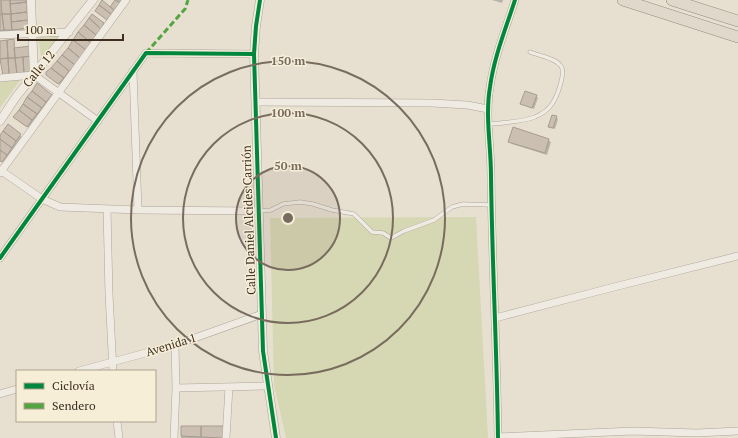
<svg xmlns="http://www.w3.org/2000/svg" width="738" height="438" viewBox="0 0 738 438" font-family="'PT Serif',serif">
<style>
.green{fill:#d6d7b3}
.shadow{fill:#0003}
.building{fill:#cbbfb2;stroke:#a89c90}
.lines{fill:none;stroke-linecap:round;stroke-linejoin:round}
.service-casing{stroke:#ada599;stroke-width:4.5}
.minor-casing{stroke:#ada599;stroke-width:8}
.tertiary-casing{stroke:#ada599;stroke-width:9}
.trunk-casing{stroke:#928b80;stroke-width:12}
.service{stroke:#efebe3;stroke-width:3.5}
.minor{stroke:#efebe3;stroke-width:7}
.tertiary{stroke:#efebe3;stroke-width:8}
.trunk{stroke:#e0d9cb;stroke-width:11}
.quiet{stroke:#54a441;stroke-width:3;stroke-dasharray:6 3;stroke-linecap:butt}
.cycleway-casing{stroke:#f7eed8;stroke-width:6}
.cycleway{stroke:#00873e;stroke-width:4}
.ring{fill:none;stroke:#786c5e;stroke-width:2}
.labels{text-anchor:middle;stroke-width:3;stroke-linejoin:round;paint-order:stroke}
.street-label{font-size:12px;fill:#3d2e20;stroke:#f7eed8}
.centre{fill:#786c5e;stroke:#f7eed8;stroke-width:2}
.ring-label{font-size:12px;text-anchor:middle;font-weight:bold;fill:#786c5e;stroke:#f7eed8;stroke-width:3;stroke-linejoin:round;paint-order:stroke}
</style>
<rect width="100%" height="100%" fill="#e7e0d1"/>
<!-- green -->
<path class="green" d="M55,34L58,38L43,56H41L38,36Z
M21,79L0,108V80Z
M476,217L488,438H286L274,385L270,218Z"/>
<!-- shadow -->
<path class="shadow" d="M0,0H28L30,29L0,32Z
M116,0H124L109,20L97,12L111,8Z
M492,0H503L502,3Z
M92,15L105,26L60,85L49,76Z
M37,85L53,97L29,128L16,118Z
M536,96L538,98L534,109L522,104Z
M556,117L558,119L555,129L551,128L549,127Z
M8,126L22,137L4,163L0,160V136Z
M548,140L551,142L547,155L512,144L509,141Z
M182,427L225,438H181Z"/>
<!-- building -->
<path class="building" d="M1,0H10L11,14H2Z
M10,0H27V2L10,4Z
M102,0L114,10L111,14L99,5Z
M115,0L120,3L114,10L110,7Z
M27,2V12L11,14L10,4Z
M99,5L111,14L107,20L95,11Z
M27,12L28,20L11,22V14Z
M0,14H2L4,30L0,31Z
M2,14H11L12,30H4Z
M92,14L104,23L101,29L89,18Z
M89,18L101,29L96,35L84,25Z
M28,20L29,28L12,30L11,22Z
M84,25L96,35L91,43L78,32Z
M78,32L91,43L86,50L73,40Z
M14,39L15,58H8L7,40Z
M7,40L8,58L0,59V41Z
M73,40L86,50L80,58L68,48Z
M31,46V56L15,58L14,48Z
M68,48L80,58L75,65L62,55Z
M62,55L75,65L69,71L57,61Z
M31,56L32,68L27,74H24L23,57Z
M23,57L24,74H17L15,58Z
M8,58L9,75L3,76L0,59Z
M8,58H15L17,74L9,75Z
M57,61L69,71L64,78L51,68Z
M51,68L64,78L58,84L46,75V72Z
M37,83L52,95L46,102L32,91Z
M32,91L46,102L42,108L27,97Z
M525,91L537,95L532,108L520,104Z
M27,97L42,108L37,114L23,104Z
M23,104L37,114L32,120L19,110Z
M19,110L32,120L27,127L13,117Z
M552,115L557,116L553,128L548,127Z
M8,124L21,134L16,141L3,131Z
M513,127L549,139L545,153L508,142Z
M3,131L16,141L12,148L0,139V135Z
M0,139L12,148L7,155L0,150Z
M0,150L7,155L2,162L0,161Z
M181,426H201V437L181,436Z
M201,426H224V438L201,437Z"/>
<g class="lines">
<!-- service casing -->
<g class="service-casing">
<path id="service" d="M489,124C504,123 521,122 535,117C542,114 548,110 552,104C557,97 566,73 561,66C555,58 540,56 530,52
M260,211L271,210L283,204L300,202L313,204L332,210L354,214L372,232L383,233L391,238L404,231L434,220L452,207L463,204L491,205"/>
</g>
<!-- minor casing -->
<g class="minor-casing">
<path id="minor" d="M0,35L69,32
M133,71L138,210
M0,78L34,75L98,121
M256,102L432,103L467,105L488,109
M0,170L42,199L60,207L138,210L258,211
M0,173L126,0
M107,209L109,294L113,371
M0,258L146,53L254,54
M495,318L614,287L738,256
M79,371L175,345L262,314
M176,388L267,386
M0,394L17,389
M117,421L119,438
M498,437L633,431L697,433L738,431
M174,438L176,388L175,345
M226,438L229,387
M498,438C497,350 492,263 491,175C491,146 485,116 490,87C494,57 506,28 515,0"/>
</g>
<!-- tertiary casing -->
<g class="tertiary-casing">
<path id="tertiary" d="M31,0L34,75
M260,0L256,26L254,54L263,351L276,438
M0,121L16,97L93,0"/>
</g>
<!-- trunk casing -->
<g class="trunk-casing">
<path id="trunk" d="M623,0L738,37
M672,0L738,21"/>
</g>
<!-- service -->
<use href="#service" class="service"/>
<!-- minor -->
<use href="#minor" class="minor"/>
<!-- tertiary -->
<use href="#tertiary" class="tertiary"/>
<!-- trunk -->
<use href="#trunk" class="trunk"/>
<!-- quiet -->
<path class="quiet" d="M146,53L185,9L188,0"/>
<!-- cycleway casing -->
<g class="cycleway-casing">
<path id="cycleway" d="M260,0L256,26L254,54L263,351L276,438
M0,258L146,53L254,54
M498,438C497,350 492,263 491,175C491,146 485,116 490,87C494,57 506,28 515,0"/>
</g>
<!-- cycleway -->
<use href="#cycleway" class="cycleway"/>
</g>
<!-- distance rings -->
<circle cx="288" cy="218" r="52" fill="#786c5e" fill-opacity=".12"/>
<g class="ring">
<circle cx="288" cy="218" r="52"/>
<circle cx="288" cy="218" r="105"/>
<circle cx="288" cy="218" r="157"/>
</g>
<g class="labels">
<!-- street labels -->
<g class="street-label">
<text transform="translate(39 69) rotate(-51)" y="4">Calle 12</text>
<text transform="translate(249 220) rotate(-92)" y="4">Calle Daniel Alcides Carrión</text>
<text transform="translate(171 345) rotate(-17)" y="4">Avenida 1</text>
</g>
</g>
<circle cx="288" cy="218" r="6" class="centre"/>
<g class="ring-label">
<text x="288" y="65">150 m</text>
<text x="288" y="117">100 m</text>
<text x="288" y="170">50 m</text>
</g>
<!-- legend -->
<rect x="16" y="370" width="140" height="52" fill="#f7eed8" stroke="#ada18e"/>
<rect x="24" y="383" width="20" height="6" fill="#00873e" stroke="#ada18e"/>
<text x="52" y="390" font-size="12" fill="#3d2e20">Ciclovía</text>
<rect x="24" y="403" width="20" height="6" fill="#54a441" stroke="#ada18e"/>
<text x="52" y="410" font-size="12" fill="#3d2e20">Sendero</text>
<!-- scale -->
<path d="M18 34v6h105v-6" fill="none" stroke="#3d2e20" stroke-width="2"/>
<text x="24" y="34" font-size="12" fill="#3d2e20" stroke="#f7eed8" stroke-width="3" paint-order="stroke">100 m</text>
</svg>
